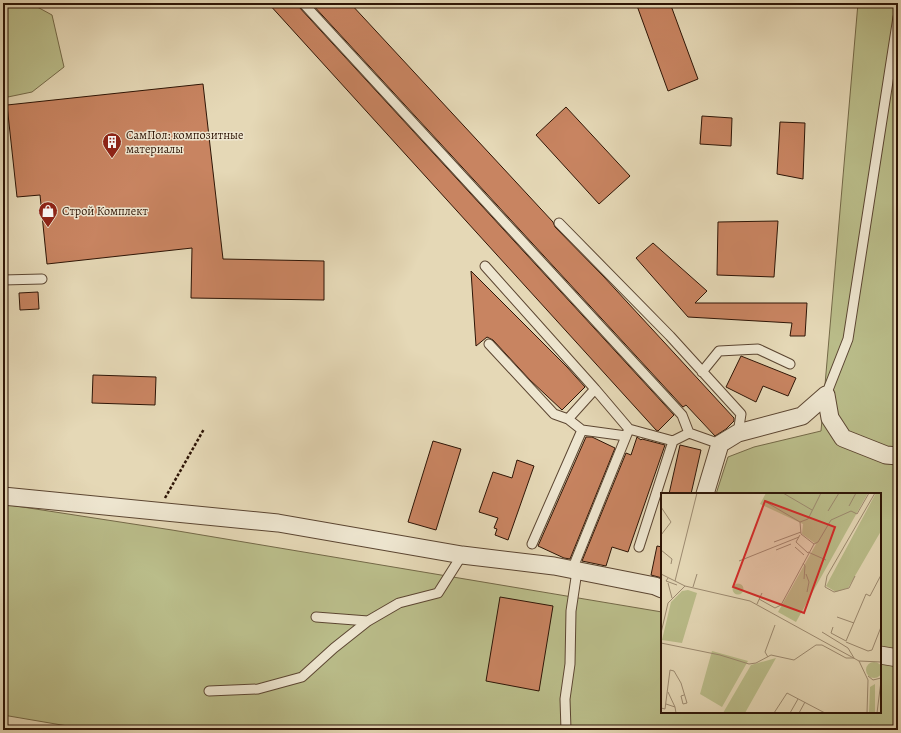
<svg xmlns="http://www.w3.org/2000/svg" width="901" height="733" viewBox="0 0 901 733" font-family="Alegreya,serif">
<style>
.green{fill:#babd8a;stroke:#746948}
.building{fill:#c88461;stroke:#2e1506}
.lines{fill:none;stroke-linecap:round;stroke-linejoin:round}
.lane-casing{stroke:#5c4632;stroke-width:11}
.street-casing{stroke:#5c4632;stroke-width:19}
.path{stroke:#2e1506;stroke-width:2.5;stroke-dasharray:3 2;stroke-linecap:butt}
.lane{stroke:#eee6d0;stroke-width:9}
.street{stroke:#eee6d0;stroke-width:17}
.labels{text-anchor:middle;stroke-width:3;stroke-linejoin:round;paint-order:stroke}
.poi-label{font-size:12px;fill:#2e1506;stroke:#eee6d0;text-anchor:start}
.inset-road{fill:none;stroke:#9c8a70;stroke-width:1}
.view{fill:#d62828;fill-opacity:0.15;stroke:#d62828;stroke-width:2}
.inset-edge{fill:none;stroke:#2e1506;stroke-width:2}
</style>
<rect width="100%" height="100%" fill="#e5d8b6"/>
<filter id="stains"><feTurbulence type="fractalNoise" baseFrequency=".005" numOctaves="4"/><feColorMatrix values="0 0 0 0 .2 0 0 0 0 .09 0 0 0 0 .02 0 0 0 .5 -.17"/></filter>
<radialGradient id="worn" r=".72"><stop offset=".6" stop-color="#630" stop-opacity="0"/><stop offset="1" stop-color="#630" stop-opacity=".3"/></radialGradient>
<!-- green -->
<path class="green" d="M3,3H30L52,15L64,67L32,92L3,98Z
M858,3H898V730H91L3,715V504L172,530L662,612V712H880V494H716L728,457L754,447L821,431Z"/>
<!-- building -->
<path class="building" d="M268,3H297L299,7L674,415L658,431L656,430Z
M311,3H350L553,222L555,227L604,277L734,418V421L726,429L715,436L686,405L683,407Z
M636,3H670L698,79L668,91Z
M203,84L223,259L324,261V300L191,298L192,248L47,264L40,195L17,197L7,105Z
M566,107L630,176L599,204L536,135Z
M702,116L732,118L731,146L700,144Z
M780,122L805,123L803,179L777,174Z
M778,221L774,277L717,275L718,222Z
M653,243L707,291L695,303H807L805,336H790L792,323L688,317L636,258Z
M471,271L567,367L585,387L562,410L530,380L493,340L487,337L476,346Z
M38,292L39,309L20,310L19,293Z
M741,356L796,378L788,396L763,386L756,402L726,387Z
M93,375L156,377L155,405L92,403Z
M586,437H592L615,448L570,559L564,558L538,546Z
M637,437L641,440L642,439L665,445L628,552L612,547L606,566L582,561L626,453L631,455Z
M433,441L461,449L436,530L408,522Z
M680,445L701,450L691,494H669Z
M517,460L534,466L508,540L495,535L497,529L494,528L498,518L479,512L493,472L512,478Z
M657,546L662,547V578L651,575Z
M500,597L553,606L539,691L486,681Z"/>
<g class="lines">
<!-- lane casing -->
<g class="lane-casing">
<path id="lane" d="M303,3L682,415L689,433
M559,223L670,336L741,414L738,433
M485,266L595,389
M3,280L42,279
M489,344L554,414L568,419
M702,372L719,351L758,349L790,364
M826,395L848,339L898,17
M626,436L582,430L568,419L595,389L629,429
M532,544L582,430
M639,547L673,441
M572,570L629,429L673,441L689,433L720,444
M316,617L368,621L399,603L438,593L462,555
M209,691L258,689L302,677L334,648L368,621
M566,730L565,699L570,664L571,611L577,571"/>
</g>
<!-- street casing -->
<g class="street-casing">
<path id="street" d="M826,395L830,418L843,438L886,455L898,456
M705,494L720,444L738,433L802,416L826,395
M3,496L278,523L462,555L554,566L655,586L662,589
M880,655L898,658"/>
</g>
<!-- path -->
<path class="path" d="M165,498L204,429"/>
<!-- lane -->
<use href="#lane" class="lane"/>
<!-- street -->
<use href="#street" class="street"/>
</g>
<!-- icons -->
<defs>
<g id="building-pin" transform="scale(1)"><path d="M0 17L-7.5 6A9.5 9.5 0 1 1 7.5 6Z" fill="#8f2418" stroke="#eee6d0"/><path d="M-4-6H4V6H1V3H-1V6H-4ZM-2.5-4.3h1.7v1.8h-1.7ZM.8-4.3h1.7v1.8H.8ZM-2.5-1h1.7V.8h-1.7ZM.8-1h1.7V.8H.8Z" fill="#fff"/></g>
<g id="shop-pin" transform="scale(1)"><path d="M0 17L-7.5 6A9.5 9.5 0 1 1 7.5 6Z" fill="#8f2418" stroke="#eee6d0"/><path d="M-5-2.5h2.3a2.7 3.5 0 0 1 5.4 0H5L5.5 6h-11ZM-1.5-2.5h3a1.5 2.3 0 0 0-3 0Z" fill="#fff"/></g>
</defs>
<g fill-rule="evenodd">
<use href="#building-pin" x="112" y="142"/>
<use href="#shop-pin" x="48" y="211"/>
</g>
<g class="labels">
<!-- poi labels -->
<g class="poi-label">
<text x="126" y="139">СамПол: композитные<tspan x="126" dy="14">материалы</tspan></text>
<text x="62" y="215">Строй Комплект</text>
</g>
</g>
<!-- overview -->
<g transform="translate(661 493)">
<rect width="220" height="220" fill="#e5d8b6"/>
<path d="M105,0H207L135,129L117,119L155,51L141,41L142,31L99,11ZM215,0H220V38L187,95L175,99L165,93ZM71.5 96a5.5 5.5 0 1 1 11 0a5.5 5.5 0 1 1-11 0ZM27,97L36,100L21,150L1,147L10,109L21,98ZM51,158L87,168L61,214L39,201ZM115,165L84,220H62L90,172ZM205 177a8 8 0 1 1 16 0a8 8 0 1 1-16 0ZM214,191V220H208L209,194Z" fill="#babd8a"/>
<path class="inset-road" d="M122,0L151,17M188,13L195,0M0,14L10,29L0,42M167,18L178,0M139,29L147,26L160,0M139,42L135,49L147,60M113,49L140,39M153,51L157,49L170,27L190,18L196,21L208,0M134,54L143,62M0,57L11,66L10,71M115,57L130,51M147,59L165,67M78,68L138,44M142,70L144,73L143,86M0,81L24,93L89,108L198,168L220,169M145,81L148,89L146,99M194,83L188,95L173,99L164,94L166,83L214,0M7,85L5,88L16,92M14,88L36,0M7,90L11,105M32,94L36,81M98,106L114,115L120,112L153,51L140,41L139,29L105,9M96,111L101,100M176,124L193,130M172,134L170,140L185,148L205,101L209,103L220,82M0,140L7,110L24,93M185,149L207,158L211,157L220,134M0,150L59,162L88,171L95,170L110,162L133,167L155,152H161L185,165H193L187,155L161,139M107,164L104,159L114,132M198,168L207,187L206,220M207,183L212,187L220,185M7,199L14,214M5,211L14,214L15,220M0,215L4,216L9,177L13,178L20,190L26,210L22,211L20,203L23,202M113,220L126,200L164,220M129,220L137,206M138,220L144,209M216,220L220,188"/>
<path class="view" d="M104,8L174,34L143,120L72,94Z"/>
<rect width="220" height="220" class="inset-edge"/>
</g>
<!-- margin -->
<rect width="901" height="733" fill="none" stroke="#e5d8b6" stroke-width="16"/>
<rect x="4" y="4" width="893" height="725" fill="none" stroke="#2e1506" stroke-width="2"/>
<rect x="8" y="8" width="885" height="717" fill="none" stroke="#2e1506"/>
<rect width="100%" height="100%" filter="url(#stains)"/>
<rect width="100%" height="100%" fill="url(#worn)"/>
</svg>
